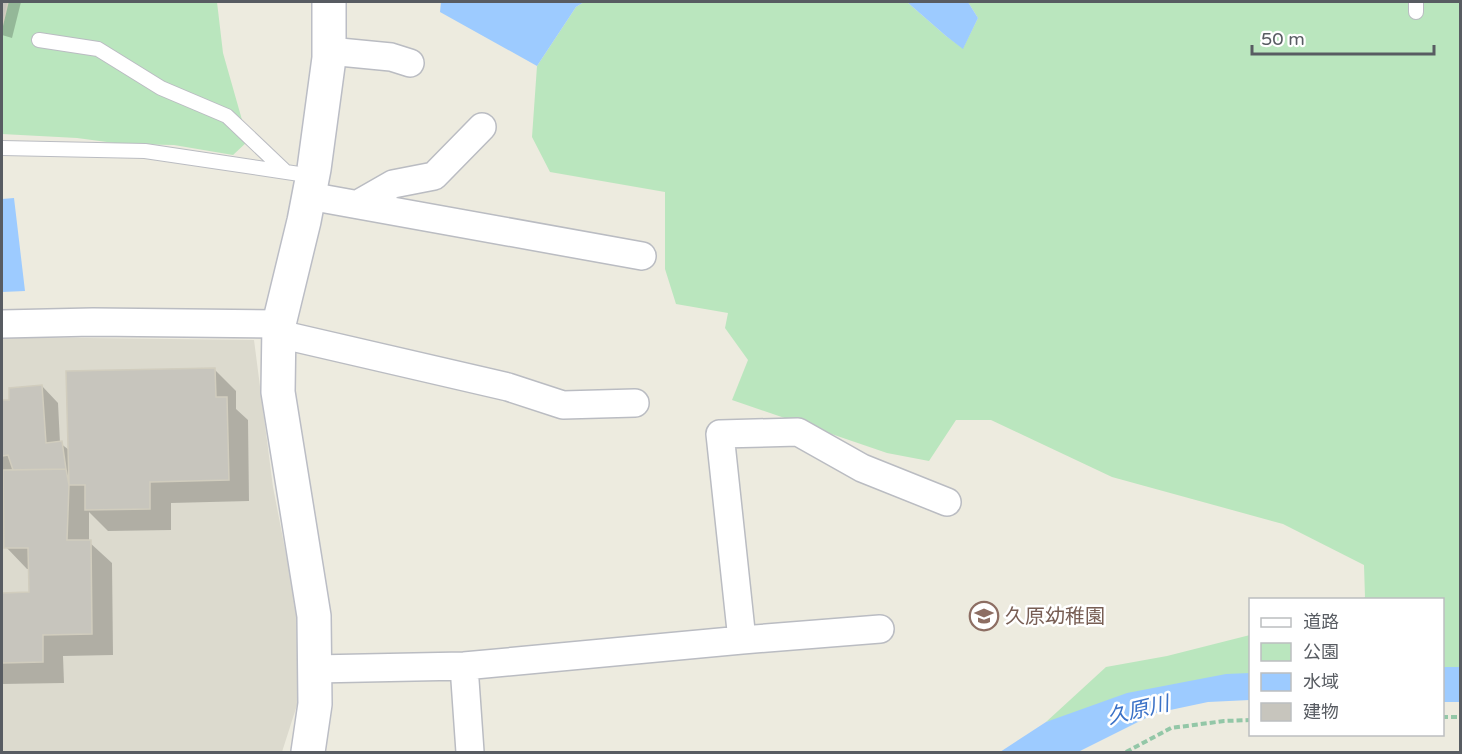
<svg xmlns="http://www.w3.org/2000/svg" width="1462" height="754" viewBox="0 0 1462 754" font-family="'Varela Round','Noto Sans JP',sans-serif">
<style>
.education{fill:#dcdace}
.green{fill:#bae6be}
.water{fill:#9dcbff}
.shadow{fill:#0003}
.building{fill:#c7c5bd;stroke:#d1cdbe;stroke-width:1.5}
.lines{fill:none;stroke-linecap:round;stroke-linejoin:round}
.lane-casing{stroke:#babcc2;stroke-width:16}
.street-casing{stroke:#babcc2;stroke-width:30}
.secondary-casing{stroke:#bbbdc5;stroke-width:36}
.path{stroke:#93c7a7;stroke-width:4;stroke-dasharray:6 3;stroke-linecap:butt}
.lane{stroke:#fff;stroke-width:14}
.street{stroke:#fff;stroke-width:27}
.secondary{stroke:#fff;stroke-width:33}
.labels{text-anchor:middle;stroke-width:5;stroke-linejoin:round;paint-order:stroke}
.education-label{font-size:20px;fill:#785e54;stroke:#fff;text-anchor:start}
.water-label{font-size:21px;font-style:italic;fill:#3b72c7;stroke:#fff}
</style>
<rect width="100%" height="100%" fill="#edebdf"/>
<!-- education -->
<path class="education" d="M2,337L254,340L273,487L302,637L297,705L282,752H2Z"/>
<!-- green -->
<path class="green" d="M2,2H217L223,53L248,141L233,155L174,145L122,144L77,138L2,134Z
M584,2H907L946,36L963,48L978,18L968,2H1460V672H1443L1442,600L1363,599L1365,597L1364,565L1283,524L1112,477L991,420H956L929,461L887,453L732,400L748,360L725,328L728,313L676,304L665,269V192L550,172L532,137L537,66L576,7Z
M1250,635V674L1046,722L1106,667L1167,656Z"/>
<!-- water -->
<path class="water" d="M441,2H584L576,7L537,66L440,12Z
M907,2H968L978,18L963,49L946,36Z
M14,198L25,291L2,292V199Z
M1443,667H1460V702H1443Z
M1250,673V700L1208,702L1156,713L1078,752H1000L1046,722L1127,693L1226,674Z"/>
<!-- shadow -->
<path class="shadow" d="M2,2H21L12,38L2,35Z
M214,369L236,391V409L248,420L249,501L171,503V530L108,531L89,512V542L112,563L113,655L63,656L64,683L2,684V594H30V569H27L6,547L4,473H2V402H10L42,386L58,403L60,443L69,450Z"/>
<!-- building -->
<path class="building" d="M2,2H8L2,27Z
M215,368L216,397H227L229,480L150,482V509L85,510V485H69L66,371Z
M42,385L46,443L62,441L66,469L13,470L8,455L2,456V400H9V388Z
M66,469L69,485L67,540H91L92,634L43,635V662L2,663V593L29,592L28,548H4L3,470Z"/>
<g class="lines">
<!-- lane casing -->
<g class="lane-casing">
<path id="lane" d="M1416,12V2
M39,40L98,49L161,88L227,116L286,172
M2,148L145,151L313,176"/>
</g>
<!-- street casing -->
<g class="street-casing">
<path id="street" d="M329,51L391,57L410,63
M309,196L642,256
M358,204L393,184L434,176L482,127
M2,324L93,322L279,324
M279,334L508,387L563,405L635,403
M742,640L720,434L798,432L862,468L947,502
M464,666L470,752
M315,669L464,666L742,640L880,629"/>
</g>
<!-- secondary casing -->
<g class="secondary-casing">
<path id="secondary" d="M308,752L315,704L314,616L278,392L279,324L304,221L314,169L329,58V2"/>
</g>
<!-- path -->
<path class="path" d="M1442,717H1460
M1126,752L1171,728L1224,721L1250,720"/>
<!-- lane -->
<use href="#lane" class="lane"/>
<!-- street -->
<use href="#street" class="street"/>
<!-- secondary -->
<use href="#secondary" class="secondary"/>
</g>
<!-- icons -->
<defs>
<g id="school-ring" transform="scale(1.5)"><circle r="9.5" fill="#fff" stroke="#8d6e63" stroke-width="1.5"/><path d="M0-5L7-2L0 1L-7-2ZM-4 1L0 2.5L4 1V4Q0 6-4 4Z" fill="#8d6e63"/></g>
</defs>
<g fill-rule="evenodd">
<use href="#school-ring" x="984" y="616"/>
</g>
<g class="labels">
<!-- education labels -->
<g class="education-label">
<text x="1005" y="623">久原幼稚園</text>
</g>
<!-- water labels -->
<g class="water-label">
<text transform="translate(1138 710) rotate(-13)" y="7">久原川</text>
</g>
</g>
<!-- border -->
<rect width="1462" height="754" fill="none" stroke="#585c62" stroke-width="6"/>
<!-- legend -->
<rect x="1249" y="598" width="195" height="138" fill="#ffffff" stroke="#bcbec0" stroke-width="1.5"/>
<rect x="1261" y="618" width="30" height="9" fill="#ffffff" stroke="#bcbec0" stroke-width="1.5"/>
<text x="1303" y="628" font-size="18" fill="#585c62">道路</text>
<rect x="1261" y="643" width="30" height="18" fill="#bae6be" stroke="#bcbec0" stroke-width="1.5"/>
<text x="1303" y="658" font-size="18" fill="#585c62">公園</text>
<rect x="1261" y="673" width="30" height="18" fill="#9dcbff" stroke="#bcbec0" stroke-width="1.5"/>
<text x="1303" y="688" font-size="18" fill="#585c62">水域</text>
<rect x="1261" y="703" width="30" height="18" fill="#c7c5bd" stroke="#bcbec0" stroke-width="1.5"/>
<text x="1303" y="718" font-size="18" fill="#585c62">建物</text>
<!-- scale -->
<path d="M1252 45v9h182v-9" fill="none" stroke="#585c62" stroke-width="3"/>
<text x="1261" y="45" font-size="18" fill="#585c62" stroke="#ffffff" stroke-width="4.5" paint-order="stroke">50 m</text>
</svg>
